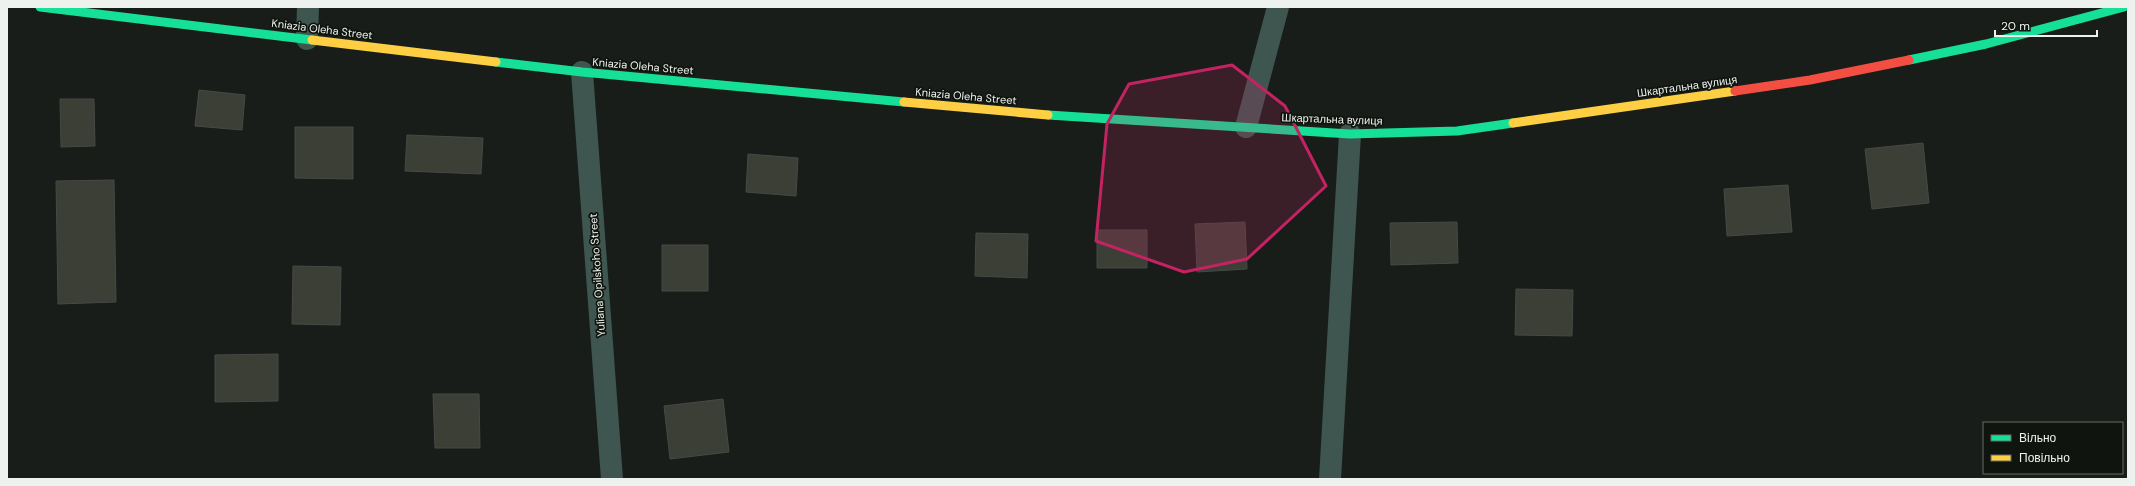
<svg xmlns="http://www.w3.org/2000/svg" width="2135" height="486" viewBox="0 0 2135 486" font-family="'DM Sans',sans-serif">
<style>
.building{fill:#3c3f36;stroke:#474946}
.lines{fill:none;stroke-linecap:round;stroke-linejoin:round}
.street{stroke:#3f5550;stroke-width:22}
.fast{stroke:#16e098;stroke-width:9}
.slow{stroke:#ffcf43;stroke-width:9}
.jam{stroke:#f24e42;stroke-width:9}
.marked{fill:#c42362;fill-opacity:0.2;stroke:#c42362;stroke-width:3;stroke-linejoin:round}
.labels{text-anchor:middle;stroke-width:3.5;stroke-linejoin:round;paint-order:stroke}
.street-label{font-size:11px;fill:#eef2ee;stroke:#0f140f}
</style>
<rect width="100%" height="100%" fill="#181d19"/>
<!-- building -->
<path class="building" d="M199,90L245,95L242,130L195,126Z
M60,99H94L95,146L61,147Z
M295,127H353V179L295,178Z
M407,135L483,138L481,174L405,171Z
M1923,143L1929,203L1872,209L1865,149Z
M748,154L798,158L796,196L746,192Z
M114,180L116,302L58,304L56,181Z
M1788,185L1792,232L1727,236L1724,189Z
M1245,222L1247,269L1197,272L1195,224Z
M1457,222L1458,263L1391,265L1390,223Z
M1097,230H1147V268H1097Z
M976,233L1028,234L1027,278L975,276Z
M662,245H708V291H662Z
M293,266L341,267L340,325L292,324Z
M1516,289L1573,290L1572,336L1515,335Z
M278,354V401L215,402V355Z
M433,394H479L480,448H435Z
M723,399L729,452L670,459L664,406Z"/>
<g class="lines">
<!-- street -->
<path class="street" d="M307,39L308,7
M582,72L612,479
M1246,127L1278,7
M1330,479L1350,134"/>
<!-- fast -->
<path class="fast" d="M40,7L312,40
M1909,60L1986,44L2124,7
M496,62L582,72L904,102
M1048,115L1350,134L1457,131L1513,123"/>
<!-- slow -->
<path class="slow" d="M312,40L496,62
M904,102L1048,115
M1513,123L1735,91"/>
<!-- jam -->
<path class="jam" d="M1735,91L1810,80L1909,60"/>
</g>
<!-- marked area -->
<path class="marked" d="M1232,65L1285,106L1326,186L1247,259L1184,272L1096,241L1107,124L1129,84Z"/>
<g class="labels">
<!-- street labels -->
<g class="street-label">
<text transform="translate(322 29) rotate(7)" y="4">Kniazia Oleha Street</text>
<text transform="translate(643 66) rotate(5)" y="4">Kniazia Oleha Street</text>
<text transform="translate(1687 86) rotate(-8)" y="4">Шкартальна вулиця</text>
<text transform="translate(966 96) rotate(5)" y="4">Kniazia Oleha Street</text>
<text transform="translate(1332 119) rotate(2)" y="4">Шкартальна вулиця</text>
<text transform="translate(597 275) rotate(-94)" y="4">Yuliana Opilskoho Street</text>
</g>
</g>
<!-- border -->
<rect width="2135" height="486" fill="none" stroke="#eef2ee" stroke-width="16"/>
<!-- legend -->
<rect x="1983" y="422" width="140" height="52" fill="#0f140f" stroke="#686d68"/>
<rect x="1991" y="435" width="20" height="6" fill="#16e098" stroke="#686d68"/>
<text x="2019" y="442" font-size="12" fill="#eef2ee">Вільно</text>
<rect x="1991" y="455" width="20" height="6" fill="#ffcf43" stroke="#686d68"/>
<text x="2019" y="462" font-size="12" fill="#eef2ee">Повільно</text>
<!-- scale -->
<path d="M1995 30v6h102v-6" fill="none" stroke="#eef2ee" stroke-width="2"/>
<text x="2001" y="30" font-size="12" fill="#eef2ee" stroke="#0f140f" stroke-width="3" paint-order="stroke">20 m</text>
</svg>
